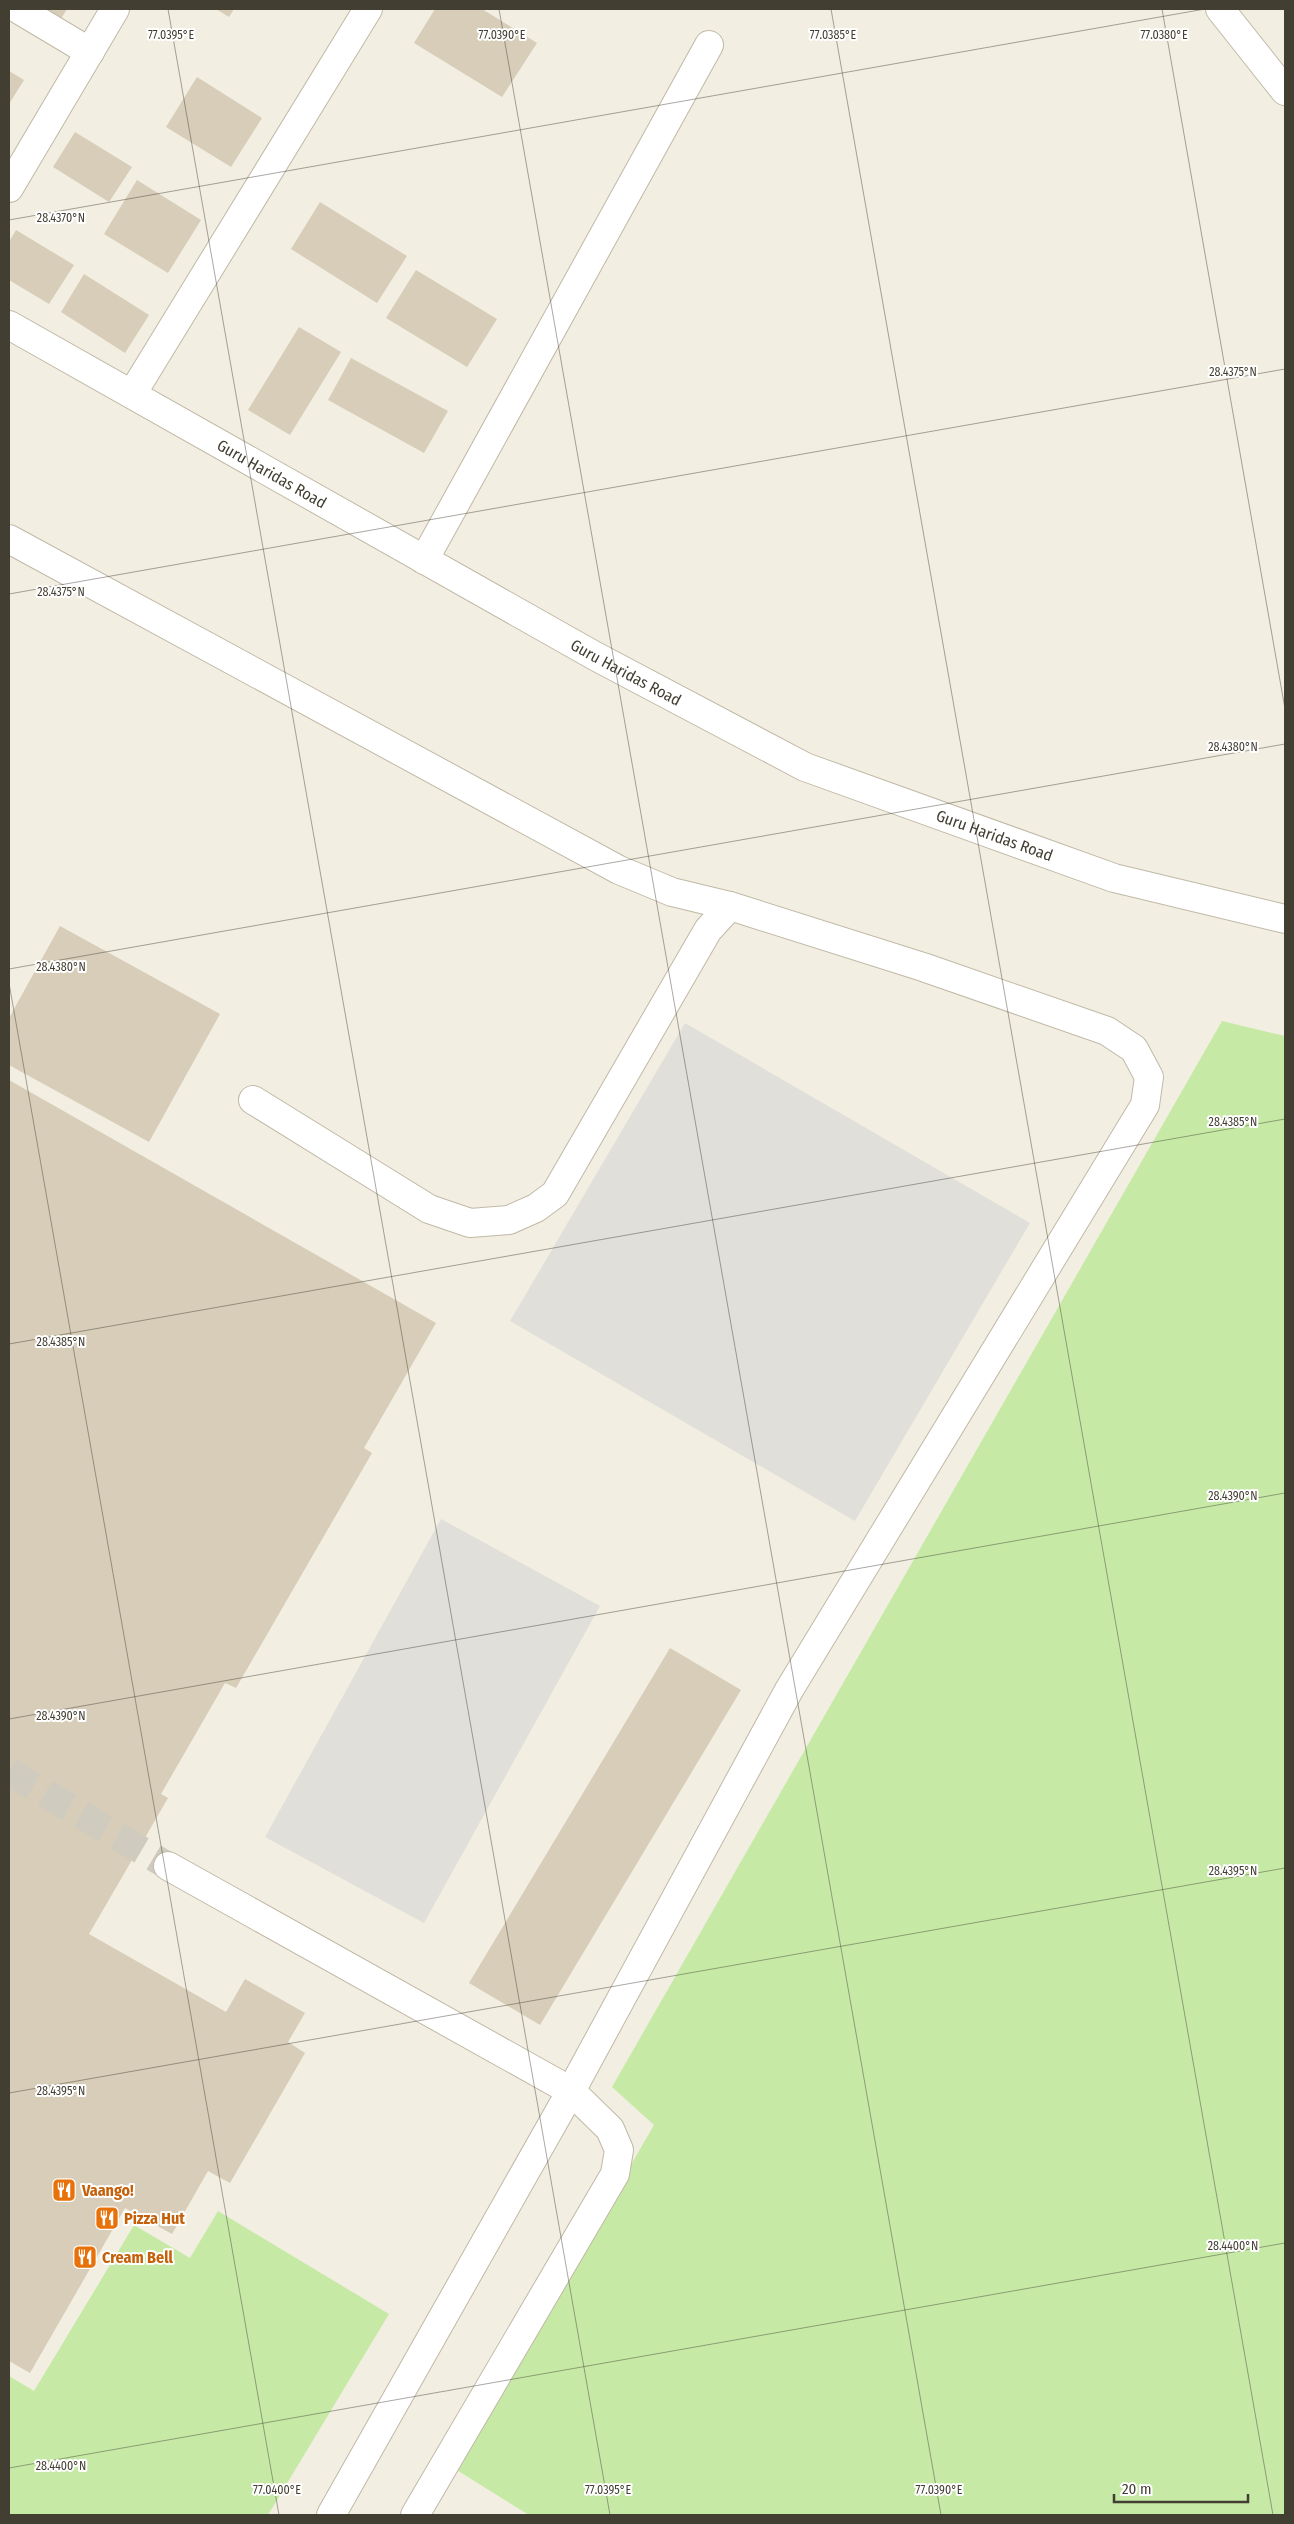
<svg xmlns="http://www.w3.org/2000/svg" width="1294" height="2524" viewBox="0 0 1294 2524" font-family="'Fira Sans Condensed',sans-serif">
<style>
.green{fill:#c6eaa6}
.parking{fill:#e1dfda}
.building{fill:#d7cdb9}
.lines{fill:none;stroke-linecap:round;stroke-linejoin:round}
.minor-tunnel{stroke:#cfcbbe;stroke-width:28;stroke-dasharray:28 14;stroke-linecap:butt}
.minor-casing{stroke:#c0b9a6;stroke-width:30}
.minor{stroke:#fff;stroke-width:28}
.ticks{fill:none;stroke:#433e32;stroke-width:1;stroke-opacity:0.45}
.labels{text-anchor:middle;stroke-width:4;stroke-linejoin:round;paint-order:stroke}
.street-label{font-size:16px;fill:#433e32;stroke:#fff}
.food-label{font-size:16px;font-weight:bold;fill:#c56008;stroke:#fff;text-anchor:start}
.ticks-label{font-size:12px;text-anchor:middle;fill:#433e32;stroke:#fff;stroke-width:4;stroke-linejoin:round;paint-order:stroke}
</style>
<rect width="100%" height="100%" fill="#f2eee1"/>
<!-- green -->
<path class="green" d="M1222,1021L1285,1036V2515H529L455,2469L654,2125L612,2087Z
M218,2211L389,2314L268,2515H9V2376L34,2391L134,2225L190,2258Z"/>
<!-- parking -->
<path class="parking" d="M685,1023L1030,1223L855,1521L510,1321Z
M441,1519L600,1606L424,1923L265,1837Z"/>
<!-- building -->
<path class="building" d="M34,9H67L58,24Z
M216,9H234L229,17Z
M435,9H482L537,43L502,97L414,43Z
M9,71L24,80L9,104Z
M197,77L262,118L231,167L166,127Z
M75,132L132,167L109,202L53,167Z
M137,180L201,220L168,273L104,234Z
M320,202L407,256L377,303L291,249Z
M16,230L74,265L49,304L9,280V242Z
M416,270L497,319L467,367L386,318Z
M84,274L149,315L125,353L61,312Z
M299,327L341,352L290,435L248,410Z
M351,358L448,411L424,453L328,400Z
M60,926L220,1014L149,1142L9,1065V1018Z
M9,1080L436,1323L364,1448L372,1453L236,1688L225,1683L161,1794L168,1798L89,1934L226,2012L245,1979L305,2013L288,2042L305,2053L230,2183L208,2171L172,2234L125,2208L30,2373L9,2361Z
M670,1648L741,1690L540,2025L469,1983Z"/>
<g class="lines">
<!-- minor-tunnel -->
<path class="minor-tunnel" d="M9,1772L168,1866"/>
<!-- minor casing -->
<g class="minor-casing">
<g id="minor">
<path d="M18,9L90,52"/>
<path d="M1220,9L1285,91"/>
<path d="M9,188L115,9"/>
<path id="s1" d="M9,325L595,656L805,767L1114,878L1285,919"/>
<path d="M132,394L368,9"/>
<path d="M9,539L619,870L672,892L730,906L923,967L1107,1031L1134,1049L1149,1077L1145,1105L789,1690L571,2091L331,2515"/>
<path d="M424,560L709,45"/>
<path d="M253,1100L429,1209L470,1223L509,1220L536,1208L555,1194L708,930L730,906"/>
<path d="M168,1866L571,2091L610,2129L619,2150L615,2174L415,2515"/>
</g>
</g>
<!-- minor -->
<use href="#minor" class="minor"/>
</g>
<!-- ticks -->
<path class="ticks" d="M168,9L610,2515M499,9L941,2515M831,9L1273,2515M1162,9L1285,709M9,220L1205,9M9,594L1285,369M9,969L1285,744M9,983L279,2515M9,1344L1285,1119M9,1719L1285,1493M9,2093L1285,1868M9,2468L1285,2243"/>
<!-- icons -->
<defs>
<g id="restaurant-square" transform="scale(1.25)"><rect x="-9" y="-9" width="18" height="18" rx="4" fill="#e8710a" stroke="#fff"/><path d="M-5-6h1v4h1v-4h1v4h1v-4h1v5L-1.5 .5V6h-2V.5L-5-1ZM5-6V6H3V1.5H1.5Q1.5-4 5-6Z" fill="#fff"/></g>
</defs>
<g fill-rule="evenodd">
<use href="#restaurant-square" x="64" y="2190"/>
<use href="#restaurant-square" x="107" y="2218"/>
<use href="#restaurant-square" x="85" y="2257"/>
</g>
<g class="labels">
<!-- street labels -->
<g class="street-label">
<text dy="6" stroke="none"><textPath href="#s1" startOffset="302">Guru Haridas Road</textPath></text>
<text dy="6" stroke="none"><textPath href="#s1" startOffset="708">Guru Haridas Road</textPath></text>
<text dy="6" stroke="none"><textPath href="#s1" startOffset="1112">Guru Haridas Road</textPath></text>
</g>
<!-- food labels -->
<g class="food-label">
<text x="82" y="2196">Vaango!</text>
<text x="124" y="2224">Pizza Hut</text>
<text x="102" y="2263">Cream Bell</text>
</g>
</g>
<g class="ticks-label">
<text x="171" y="39">77.0395°E</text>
<text x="502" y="39">77.0390°E</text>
<text x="833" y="39">77.0385°E</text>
<text x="1164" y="39">77.0380°E</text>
<text x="61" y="222">28.4370°N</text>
<text x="1233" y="376">28.4375°N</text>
<text x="61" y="596">28.4375°N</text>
<text x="1233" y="751">28.4380°N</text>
<text x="61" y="971">28.4380°N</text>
<text x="1233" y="1126">28.4385°N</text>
<text x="61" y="1346">28.4385°N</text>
<text x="1233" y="1500">28.4390°N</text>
<text x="61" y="1720">28.4390°N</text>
<text x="1233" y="1875">28.4395°N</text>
<text x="61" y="2095">28.4395°N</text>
<text x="1233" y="2250">28.4400°N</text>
<text x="61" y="2470">28.4400°N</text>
<text x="277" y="2494">77.0400°E</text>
<text x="608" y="2494">77.0395°E</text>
<text x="939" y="2494">77.0390°E</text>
</g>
<!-- border -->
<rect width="1294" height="2524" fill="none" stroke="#433e32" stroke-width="20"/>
<!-- scale -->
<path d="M1114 2494v8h134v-8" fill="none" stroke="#433e32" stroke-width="2.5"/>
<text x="1122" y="2494" font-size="15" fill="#433e32" stroke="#ffffff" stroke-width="4" paint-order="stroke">20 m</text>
</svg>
